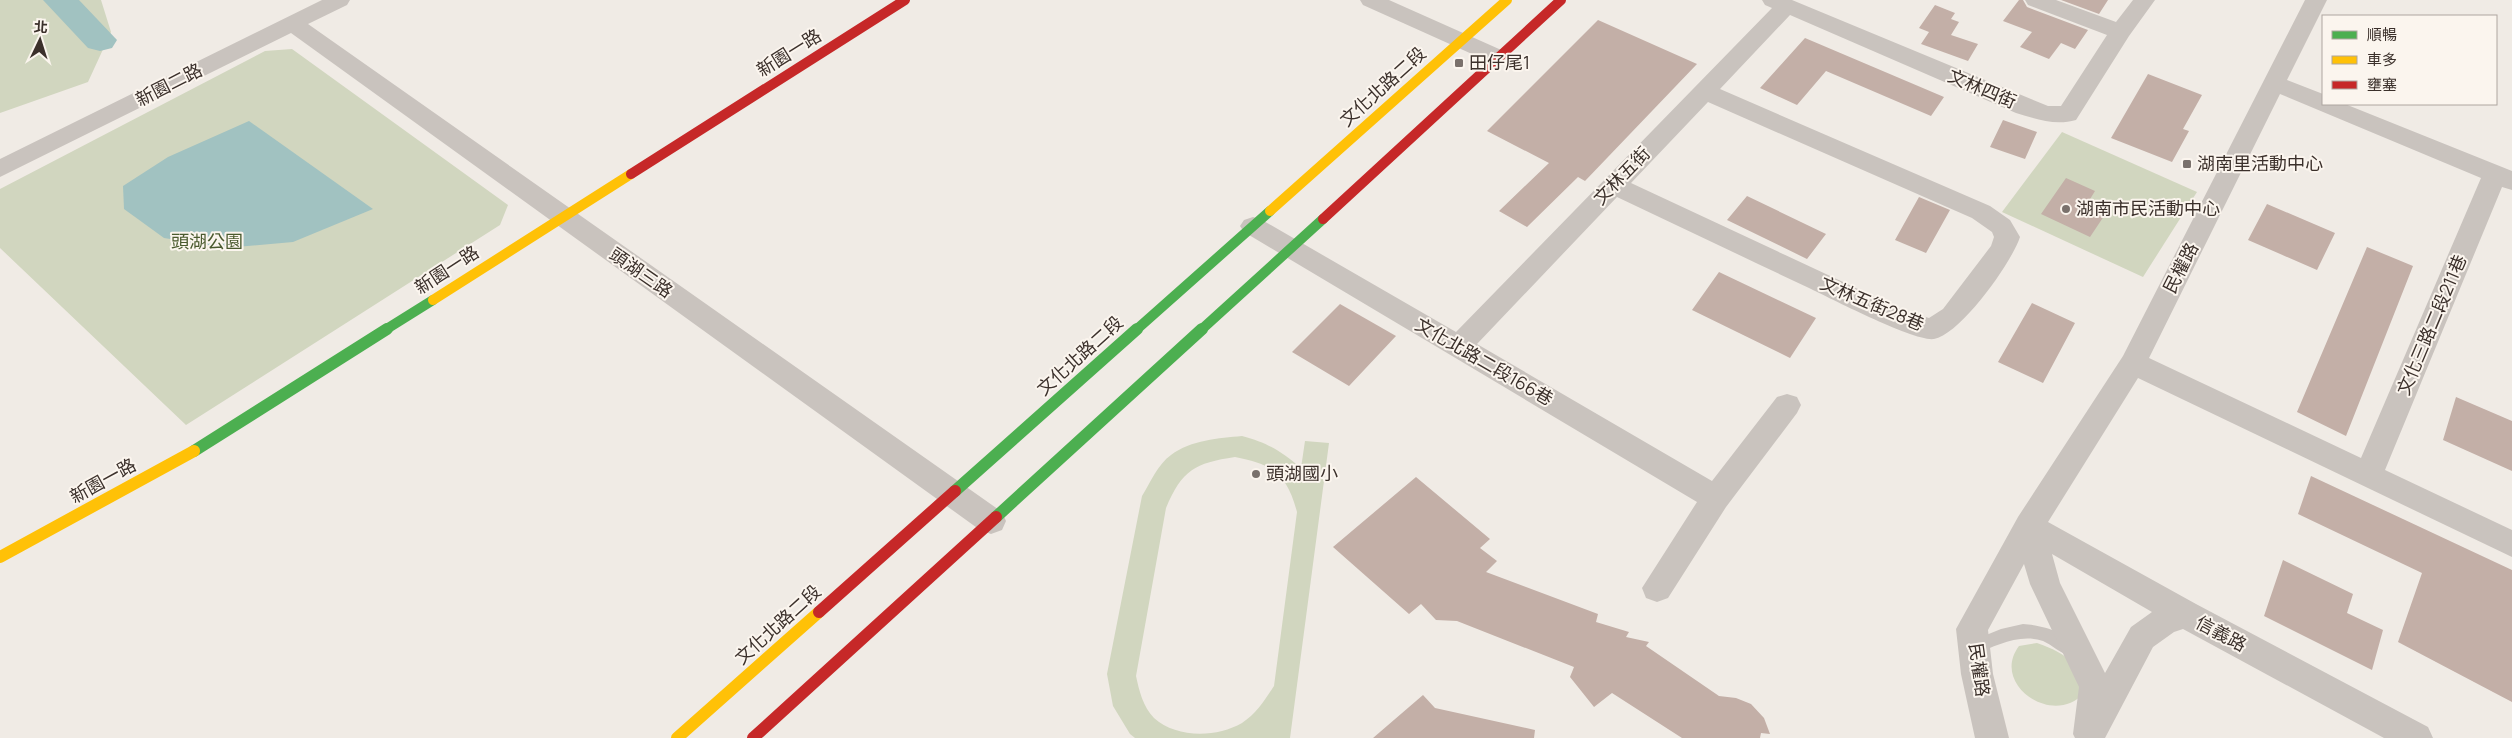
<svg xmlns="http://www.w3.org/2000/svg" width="2512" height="738" viewBox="0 0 2512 738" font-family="Manrope,'Noto Sans TC',sans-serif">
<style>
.green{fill:#d1d6bf;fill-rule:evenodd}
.water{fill:#a1c2c1}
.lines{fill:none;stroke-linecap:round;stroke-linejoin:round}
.river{fill:#a1c2c1;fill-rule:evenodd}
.building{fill:#c3afa7}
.lane{fill:#c9c3be;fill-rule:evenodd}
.street{fill:#c9c3be;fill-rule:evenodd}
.fast-far1{stroke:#4caf50;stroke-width:10}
.fast{stroke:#4caf50;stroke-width:12}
.slow-far1{stroke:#ffc107;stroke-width:10}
.slow{stroke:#ffc107;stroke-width:12}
.jam-far1{stroke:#c62828;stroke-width:10}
.jam{stroke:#c62828;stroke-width:12}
.poi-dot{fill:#7a716c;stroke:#fbf5ee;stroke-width:2}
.labels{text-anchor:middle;stroke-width:4;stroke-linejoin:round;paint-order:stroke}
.street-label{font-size:18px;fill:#3b302b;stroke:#fbf5ee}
.poi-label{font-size:18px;fill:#3b302b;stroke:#fbf5ee;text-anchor:start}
.park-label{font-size:18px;fill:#4a5a2e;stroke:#fbf5ee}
</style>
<rect width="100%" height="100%" fill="#f0ebe5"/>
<!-- green -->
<path class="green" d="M0,0H101L111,32L88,82L0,113Z
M292,49L508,205L500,225L186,425L0,248V189L265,51Z
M2062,132L2197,192L2143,277L2002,212Z
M1242,436C1268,443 1281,451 1301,468L1305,441L1329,443L1290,738H1135L1130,734L1113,706L1107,674L1142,496C1150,483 1158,464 1171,455C1191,440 1219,438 1242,436ZM1235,457C1272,464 1287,474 1297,512L1274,686C1265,700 1256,714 1242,723C1216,738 1176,738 1154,718C1143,707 1139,690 1136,676L1166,508C1182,470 1195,463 1235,457Z
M2037,643C2072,656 2072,660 2084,693C2053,728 1990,684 2019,646Z"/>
<!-- water -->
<path class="water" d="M249,121L373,209L293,242L225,248L164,238L124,209L123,186L168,157Z"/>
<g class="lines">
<!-- river -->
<path class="river" d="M43,0H79L117,40L112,48L100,51L88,48Z"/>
</g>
<!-- building -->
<path class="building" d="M2019,0H2023L2027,7L2088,30L2075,49L2061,43L2049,59L2020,47L2032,32L2003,21Z
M2061,0H2108L2099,14Z
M1935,5L1955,13L1951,19L1959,22L1951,35L1978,44L1968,61L1921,44L1929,32L1919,28Z
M1598,20L1697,64L1585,181L1578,177L1527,227L1499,211L1549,163L1487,131Z
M1805,38L1944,97L1931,116L1826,71L1797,105L1760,88Z
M2148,74L2202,95L2183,129L2189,131L2172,162L2111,138Z
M2003,120L2037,132L2025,159L1990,147Z
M2066,178L2095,191L2087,204L2106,213L2090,237L2041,214Z
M1747,196L1826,234L1807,259L1727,220Z
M1919,197L1950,210L1926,253L1895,240Z
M2267,204L2335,233L2317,270L2248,240Z
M2367,247L2413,266L2346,436L2297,412Z
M1719,272L1816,318L1790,358L1692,310Z
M2032,303L2075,323L2043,383L1998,362Z
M1340,304L1396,336L1349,386L1292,352Z
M2456,397L2512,421V471L2443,440Z
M2311,476L2512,570V702L2398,642L2422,573L2298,514Z
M1416,477L1490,539L1480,548L1497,561L1486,572L1598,614L1596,622L1629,632L1626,637L1649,642L1646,646L1719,696L1736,698L1751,704L1764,718L1770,734L1761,733L1760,738H1682L1612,693L1594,707L1570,677L1574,667L1457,621L1436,620L1421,604L1409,614L1333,547Z
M2283,560L2353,594L2347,613L2383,630L2372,670L2264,616Z
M1423,695L1435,708L1535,730L1534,738H1373Z"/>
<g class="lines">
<!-- lane -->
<path class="lane" d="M2023,624C2040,625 2070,632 2078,649L2076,654L2070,656C2060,653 2052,645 2043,641C2019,633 1996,646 1975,654L1969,652L1967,647L1969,642L2001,629Z"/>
<!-- street -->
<path class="street" d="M322,0H350L347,5L308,24L1002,512L1006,521L1002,530L991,534L980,530L291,33L0,177V159Z
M1360,0H1389L1508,53L1511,58L1508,63L1500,65L1492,63L1363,5Z
M1762,0H1792L2048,106H2061L2107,35L2028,5L2025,0H2056L2116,22L2133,0H2155L2129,36L2076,120C2055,126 2036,119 2016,113L1790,15L1720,89L1990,206L2010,220L2020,237C2012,262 1961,334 1934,339C1915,342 1830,298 1809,288C1745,258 1681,227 1617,197L1477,344L1712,481L1777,397L1787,394L1797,397L1801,405L1797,413L1726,507L1668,598L1657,602L1646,598L1642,588L1697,502L1244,232L1240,226L1244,220L1253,217L1262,220L1456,332L1772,8L1765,5ZM1708,102L1972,218L1992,232L1994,237L1991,246L1943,309L1929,318L1903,310L1631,183Z
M2305,0H2327L2287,80L2323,94V104H2345L2512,171V190L2502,187L2385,470L2512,530V557L2138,378L2048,522L2196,604L2428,727L2433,738H2384L2183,629L2174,632L2153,647L2105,738H2075L2073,734L2079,687L2030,584L2024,564L1988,630L1993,674L2009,738H1975L1961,674L1956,629L2018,517L2123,356ZM2280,94L2481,178L2361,458L2149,358ZM2052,554L2152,612L2131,627L2105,673L2060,583Z"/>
<!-- fast-far1 -->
<path class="fast-far1" d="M385,330L433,300
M1136,330L1270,211
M1201,330L1323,219"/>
<!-- fast -->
<path class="fast" d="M194,451L387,329
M955,491L1137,329
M996,517L1202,329"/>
<!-- slow-far1 -->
<path class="slow-far1" d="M1270,211L1507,0
M433,300L631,174"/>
<!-- slow -->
<path class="slow" d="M0,557L194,451
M677,738L819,612"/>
<!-- jam-far1 -->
<path class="jam-far1" d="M631,174L905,0
M1323,219L1561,0"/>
<!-- jam -->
<path class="jam" d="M819,612L955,491
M753,738L996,517"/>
</g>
<!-- markers -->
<g class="poi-dot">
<rect x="1454" y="58" width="10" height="10" rx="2.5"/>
<rect x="2182" y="159" width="10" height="10" rx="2.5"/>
<circle cx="2066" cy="209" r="5"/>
<circle cx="1256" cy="474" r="5"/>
</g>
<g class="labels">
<!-- street labels -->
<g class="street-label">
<text transform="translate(789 53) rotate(-32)" y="6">新園一路</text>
<text transform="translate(169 85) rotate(-27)" y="6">新園二路</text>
<text transform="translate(1383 87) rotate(-42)" y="6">文化北路二段</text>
<text transform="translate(1982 89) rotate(23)" y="6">文林四街</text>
<text transform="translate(1622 176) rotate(-46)" y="6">文林五街</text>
<text transform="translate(2181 268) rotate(-63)" y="6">民權路</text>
<text transform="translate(447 270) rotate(-33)" y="6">新園一路</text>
<text transform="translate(641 273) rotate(35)" y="6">頭湖三路</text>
<text transform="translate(1872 304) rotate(23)" y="6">文林五街28巷</text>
<text transform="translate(2432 325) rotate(-67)" y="6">文化三路二段211巷</text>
<text transform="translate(1080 356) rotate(-42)" y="6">文化北路二段</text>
<text transform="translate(1484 362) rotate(30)" y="6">文化北路二段166巷</text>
<text transform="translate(103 481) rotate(-29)" y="6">新園一路</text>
<text transform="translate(778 625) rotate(-42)" y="6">文化北路二段</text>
<text transform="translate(2221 634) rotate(28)" y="6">信義路</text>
<text transform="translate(1979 670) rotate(82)" y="6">民權路</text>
</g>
<!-- poi labels -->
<g class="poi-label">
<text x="1469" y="69">田仔尾1</text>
<text x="2197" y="170">湖南里活動中心</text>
<text x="2076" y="215">湖南市民活動中心</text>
<text x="1266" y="480">頭湖國小</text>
</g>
<!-- park labels -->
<g class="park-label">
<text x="207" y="248">頭湖公園</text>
</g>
</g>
<!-- legend -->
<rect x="2322" y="15" width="175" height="90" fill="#fbf5ee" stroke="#aea6a0"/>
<rect x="2332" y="31" width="25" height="8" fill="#4caf50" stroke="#aea6a0"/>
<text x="2367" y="40" font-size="15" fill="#3b302b">順暢</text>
<rect x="2332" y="56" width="25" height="8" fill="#ffc107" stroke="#aea6a0"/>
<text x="2367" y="65" font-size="15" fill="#3b302b">車多</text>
<rect x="2332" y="81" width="25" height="8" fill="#c62828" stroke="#aea6a0"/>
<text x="2367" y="90" font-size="15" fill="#3b302b">壅塞</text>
<!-- north arrow -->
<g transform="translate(40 40) rotate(4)" stroke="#fbf5ee" stroke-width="4" paint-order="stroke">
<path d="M0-4L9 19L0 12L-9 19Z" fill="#3b302b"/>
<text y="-8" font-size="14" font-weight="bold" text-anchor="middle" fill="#3b302b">北</text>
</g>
</svg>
